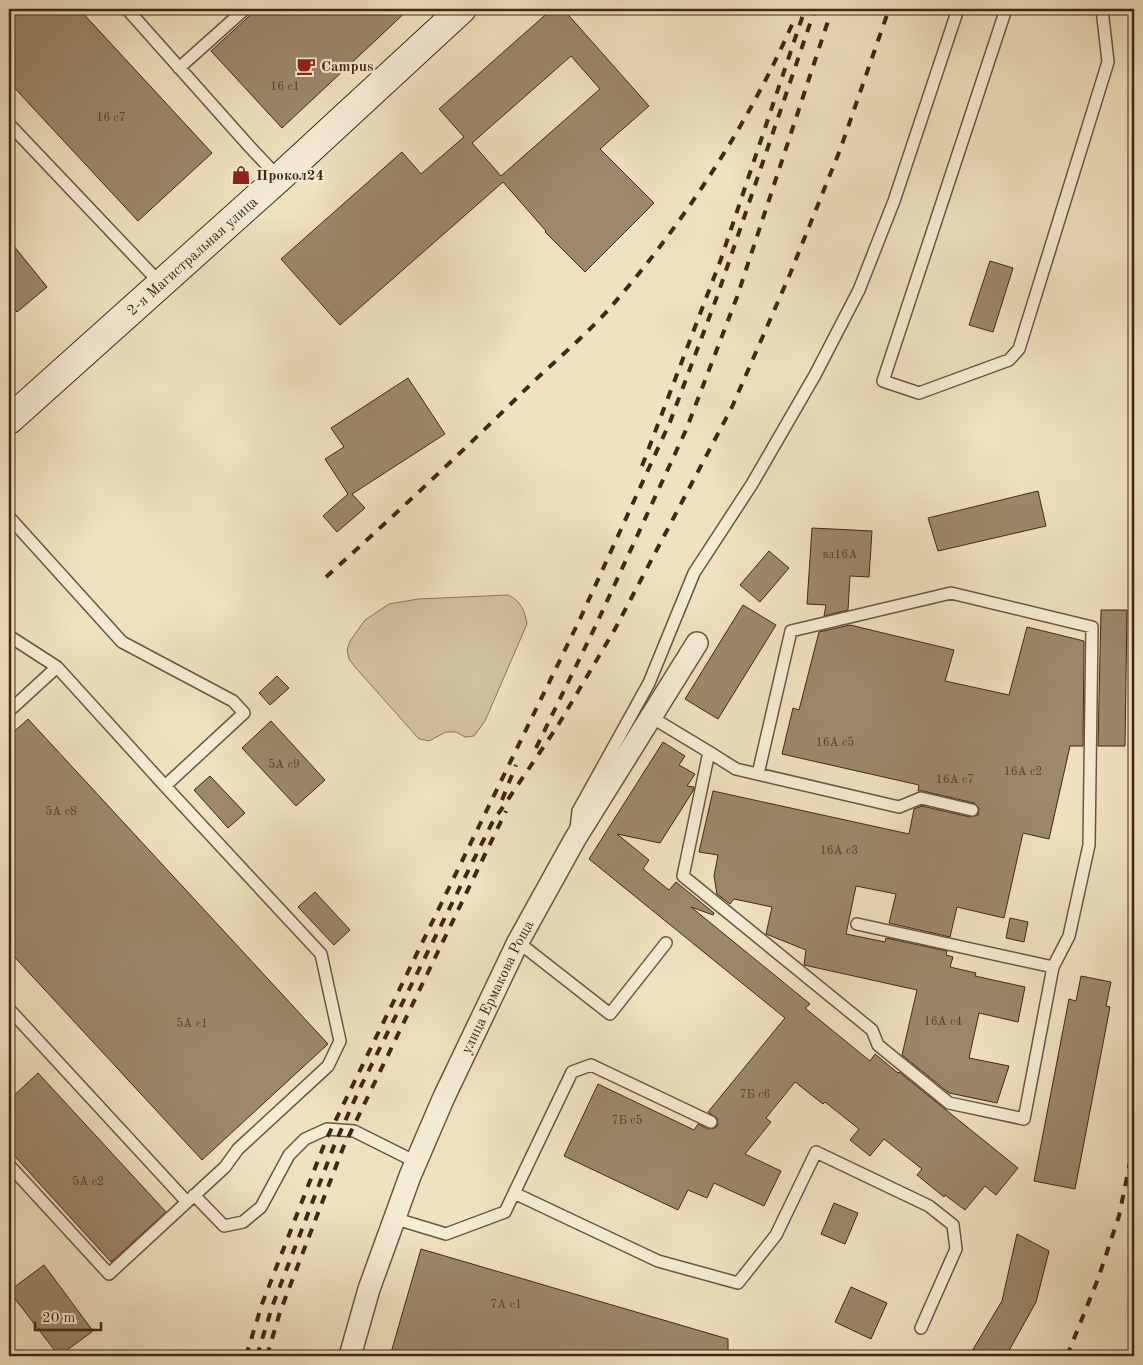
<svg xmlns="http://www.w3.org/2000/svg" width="1143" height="1365" viewBox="0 0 1143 1365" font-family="'Old Standard TT',serif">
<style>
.green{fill:#d2c2a2;stroke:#8a745a}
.building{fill:#9c886c;stroke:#422712;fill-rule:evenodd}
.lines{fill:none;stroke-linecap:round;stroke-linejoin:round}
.lane-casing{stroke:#6d563e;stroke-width:14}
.street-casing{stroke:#6d563e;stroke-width:24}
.secondary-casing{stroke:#422712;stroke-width:30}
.lane{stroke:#f5ecd6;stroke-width:11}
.street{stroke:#f5ecd6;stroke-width:21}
.secondary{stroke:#f5ecd6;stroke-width:28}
.rail{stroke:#422712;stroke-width:4;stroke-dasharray:9 9;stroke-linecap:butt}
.labels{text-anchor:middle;stroke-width:4.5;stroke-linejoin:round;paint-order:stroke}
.number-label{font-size:12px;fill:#583f28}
.poi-label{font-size:15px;font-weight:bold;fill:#422712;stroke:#f5ecd6;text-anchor:start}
.street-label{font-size:15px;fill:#422712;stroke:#f5ecd6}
</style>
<rect width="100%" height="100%" fill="#efe2c0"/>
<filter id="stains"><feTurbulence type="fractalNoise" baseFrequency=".004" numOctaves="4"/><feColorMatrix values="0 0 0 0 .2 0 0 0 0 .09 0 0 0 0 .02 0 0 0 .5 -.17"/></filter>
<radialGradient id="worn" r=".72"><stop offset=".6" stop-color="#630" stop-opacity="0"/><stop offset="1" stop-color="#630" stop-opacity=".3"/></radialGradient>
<!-- green -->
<path class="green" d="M508,595C520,600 525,611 527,624L485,721L474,736L465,737L456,732H446L429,741L419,739L355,667L349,659L347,650L350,641L365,620L389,604L418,599Z"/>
<!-- building -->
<path class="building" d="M9,9H79L212,153L138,221L9,82Z
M257,9H409L282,128L211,51Z
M552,9H563L649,106L600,149L654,203L585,272L545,232L546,231L503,182L340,325L281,259L402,152L421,174L464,137L439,109ZM571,56L600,89L501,176L472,143Z
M9,240L47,287L17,312L9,302Z
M990,261L1013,268L993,332L969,325Z
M408,378L445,434L352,494L365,508L337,532L323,516L348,494L325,459L344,447L331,428Z
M1038,491L1046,526L938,551L928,518Z
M812,528L872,531L869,577L850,576L848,610L824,616L826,605L807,604Z
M769,551L789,568L760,602L740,585Z
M743,605L776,625L718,719L685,699Z
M1101,610H1127L1125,746H1098Z
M850,625L954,650L945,681L1009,695L1027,627L1084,641L1083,746H1070L1049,839L1023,833L1004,918L957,907L950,937L889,923L896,894L856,886L846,934L885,942L886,938L947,951L946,955L953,957L950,967L976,973L975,976L1025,987L1018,1022L979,1013L969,1058L1009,1066L997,1103L949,1093L902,1055L917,990L804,965L806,950L766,934L772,907L734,899L730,904L717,894L714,876L718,855L699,852L713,791L909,834L914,809L922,806L970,817L978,815L979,808L974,803L923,791H918L919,785L782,754L793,708L799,710L819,632Z
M277,676L289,688L270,705L259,693Z
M28,719L328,1044L202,1160L9,951V736Z
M271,721L325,780L296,806L242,748Z
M663,742L685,756L679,765L695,774L687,786L694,787L693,791L660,843L617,834L649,860L643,869L669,890L676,882L714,913L713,915L691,907L810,1004L805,1008L870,1061L875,1054L898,1073L899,1072L1018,1168L996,1195L985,1186L965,1210L945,1195L944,1197L917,1175L922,1169L884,1139L870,1156L850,1140L859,1129L825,1102L823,1104L795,1082L766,1118L771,1122L745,1154L781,1171L764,1206L714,1183L707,1198L688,1190L678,1210L564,1156L598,1084L694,1130L698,1124L708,1129L715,1128L718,1125L717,1118L708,1112L785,1018L589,859Z
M210,776L245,813L228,828L194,790Z
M315,892L350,930L334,945L298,907Z
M1010,918L1028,922L1024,942L1006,938Z
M1081,976L1111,982L1106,1006L1110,1007L1075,1189L1034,1181L1069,999L1076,1001Z
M38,1073L166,1212L111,1262L9,1150V1100Z
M834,1203L858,1213L845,1244L821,1234Z
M1017,1234L1049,1251L1036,1302L1006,1356H969L1002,1301Z
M421,1249L728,1339V1356H390Z
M44,1265L93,1331L59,1356L9,1291Z
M851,1287L887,1303L871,1339L835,1322Z"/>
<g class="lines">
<!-- lane casing -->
<g class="lane-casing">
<path id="lane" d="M127,9L249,146L279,178
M1006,9L883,381L919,393L1009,360L1019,349L1108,62L1102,9
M179,68L245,9
M9,124L161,284
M9,517L122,642L233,701L244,713L165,786L57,667L9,636
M9,711L57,667
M651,717L709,752L683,876L872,1030L878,1045L949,1103L1024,1119L1053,967L857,924
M709,752L736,769L899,807L921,798L972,810
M758,774L791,631L951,593L1092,627L1089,845L1069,936L1053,967
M165,786L321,954L340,1041L328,1066L238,1149L225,1167L187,1202
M576,829L578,811L649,683L694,573L752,484L815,375L859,290L894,201L958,9
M518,942L610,1014L666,943
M9,1009L187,1202L109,1274L9,1165
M514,1193L658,1261L738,1283L776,1235L816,1152L929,1206L953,1225L956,1249L921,1328
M194,1195L224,1226L243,1222L261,1207L289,1155L305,1139L327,1129L354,1131L416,1162
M393,1218L446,1234L505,1212L572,1072L591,1065L711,1122"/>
</g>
<!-- street casing -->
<g class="street-casing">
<g id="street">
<path id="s1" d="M350,1356L369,1289L410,1176L444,1097L518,942L575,839L697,643"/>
</g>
</g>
<!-- secondary casing -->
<g class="secondary-casing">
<g id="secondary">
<path id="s2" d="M9,420L279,178L462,9"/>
</g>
</g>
<!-- lane -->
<use href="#lane" class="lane"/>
<!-- street -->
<use href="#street" class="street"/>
<!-- secondary -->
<use href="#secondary" class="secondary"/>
<!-- rail -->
<path class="rail" d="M642,466L721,259L805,9
M326,577C395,515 463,451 530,385C556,360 585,336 609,309C682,226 750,122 794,20
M536,748L596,625L686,430L737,297L832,9
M502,800L516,765
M246,1356L262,1304L326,1140L580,619L670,422L718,294L815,9
M257,1356L272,1307L334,1146L359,1090L492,823L557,727L615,629L732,407L790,274L840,150L889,9
M267,1356L280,1312L343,1148L506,811
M1067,1356L1098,1279L1119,1216L1134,1143"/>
</g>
<!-- icons -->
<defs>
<g id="cafe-bare" transform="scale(1.5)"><path d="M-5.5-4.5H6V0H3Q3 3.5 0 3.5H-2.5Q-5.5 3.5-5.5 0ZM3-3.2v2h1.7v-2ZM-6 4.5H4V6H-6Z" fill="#8f2418" stroke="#f5ecd6" stroke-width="2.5" paint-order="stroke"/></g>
<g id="shop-bare" transform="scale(1.5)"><path d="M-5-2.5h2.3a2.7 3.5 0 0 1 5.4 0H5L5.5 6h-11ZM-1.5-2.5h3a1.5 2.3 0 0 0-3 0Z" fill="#8f2418" stroke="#f5ecd6" stroke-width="2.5" paint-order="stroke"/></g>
</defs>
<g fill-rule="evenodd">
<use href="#cafe-bare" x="306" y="66"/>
<use href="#shop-bare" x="241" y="175"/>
</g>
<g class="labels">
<!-- number labels -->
<g class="number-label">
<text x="285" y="90">16 c1</text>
<text x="111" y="121">16 с7</text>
<text x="840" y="558">вл16А</text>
<text x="835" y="746">16А с5</text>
<text x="284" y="768">5А с9</text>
<text x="1023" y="775">16А с2</text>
<text x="955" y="783">16А с7</text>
<text x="61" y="815">5А с8</text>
<text x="839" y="854">16А с3</text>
<text x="943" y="1025">16А с4</text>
<text x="192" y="1027">5А с1</text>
<text x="755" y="1098">7Б с6</text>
<text x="627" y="1124">7Б с5</text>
<text x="88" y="1185">5А с2</text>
<text x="506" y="1308">7А с1</text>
</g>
<!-- poi labels -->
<g class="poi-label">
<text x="321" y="71">Campus</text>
<text x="256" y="180">Прокол24</text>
</g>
<!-- street labels -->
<g class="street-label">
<text dy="5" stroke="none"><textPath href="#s2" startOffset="246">2-я Магистральная улица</textPath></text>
<text dy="5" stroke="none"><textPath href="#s1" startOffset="398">улица Ермакова Роща</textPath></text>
</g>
</g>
<!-- margin -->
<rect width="1143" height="1365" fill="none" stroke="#efe2c0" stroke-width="30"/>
<rect x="10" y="10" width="1123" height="1345" fill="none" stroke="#422712" stroke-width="2.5"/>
<rect x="15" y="15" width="1113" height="1335" fill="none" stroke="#422712"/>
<!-- scale -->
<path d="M35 1322v8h66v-8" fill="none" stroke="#422712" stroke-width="2.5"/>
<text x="42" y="1322" font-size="15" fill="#422712" stroke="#f5ecd6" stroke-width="4" paint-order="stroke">20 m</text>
<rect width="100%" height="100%" filter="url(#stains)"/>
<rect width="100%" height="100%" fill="url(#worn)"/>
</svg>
